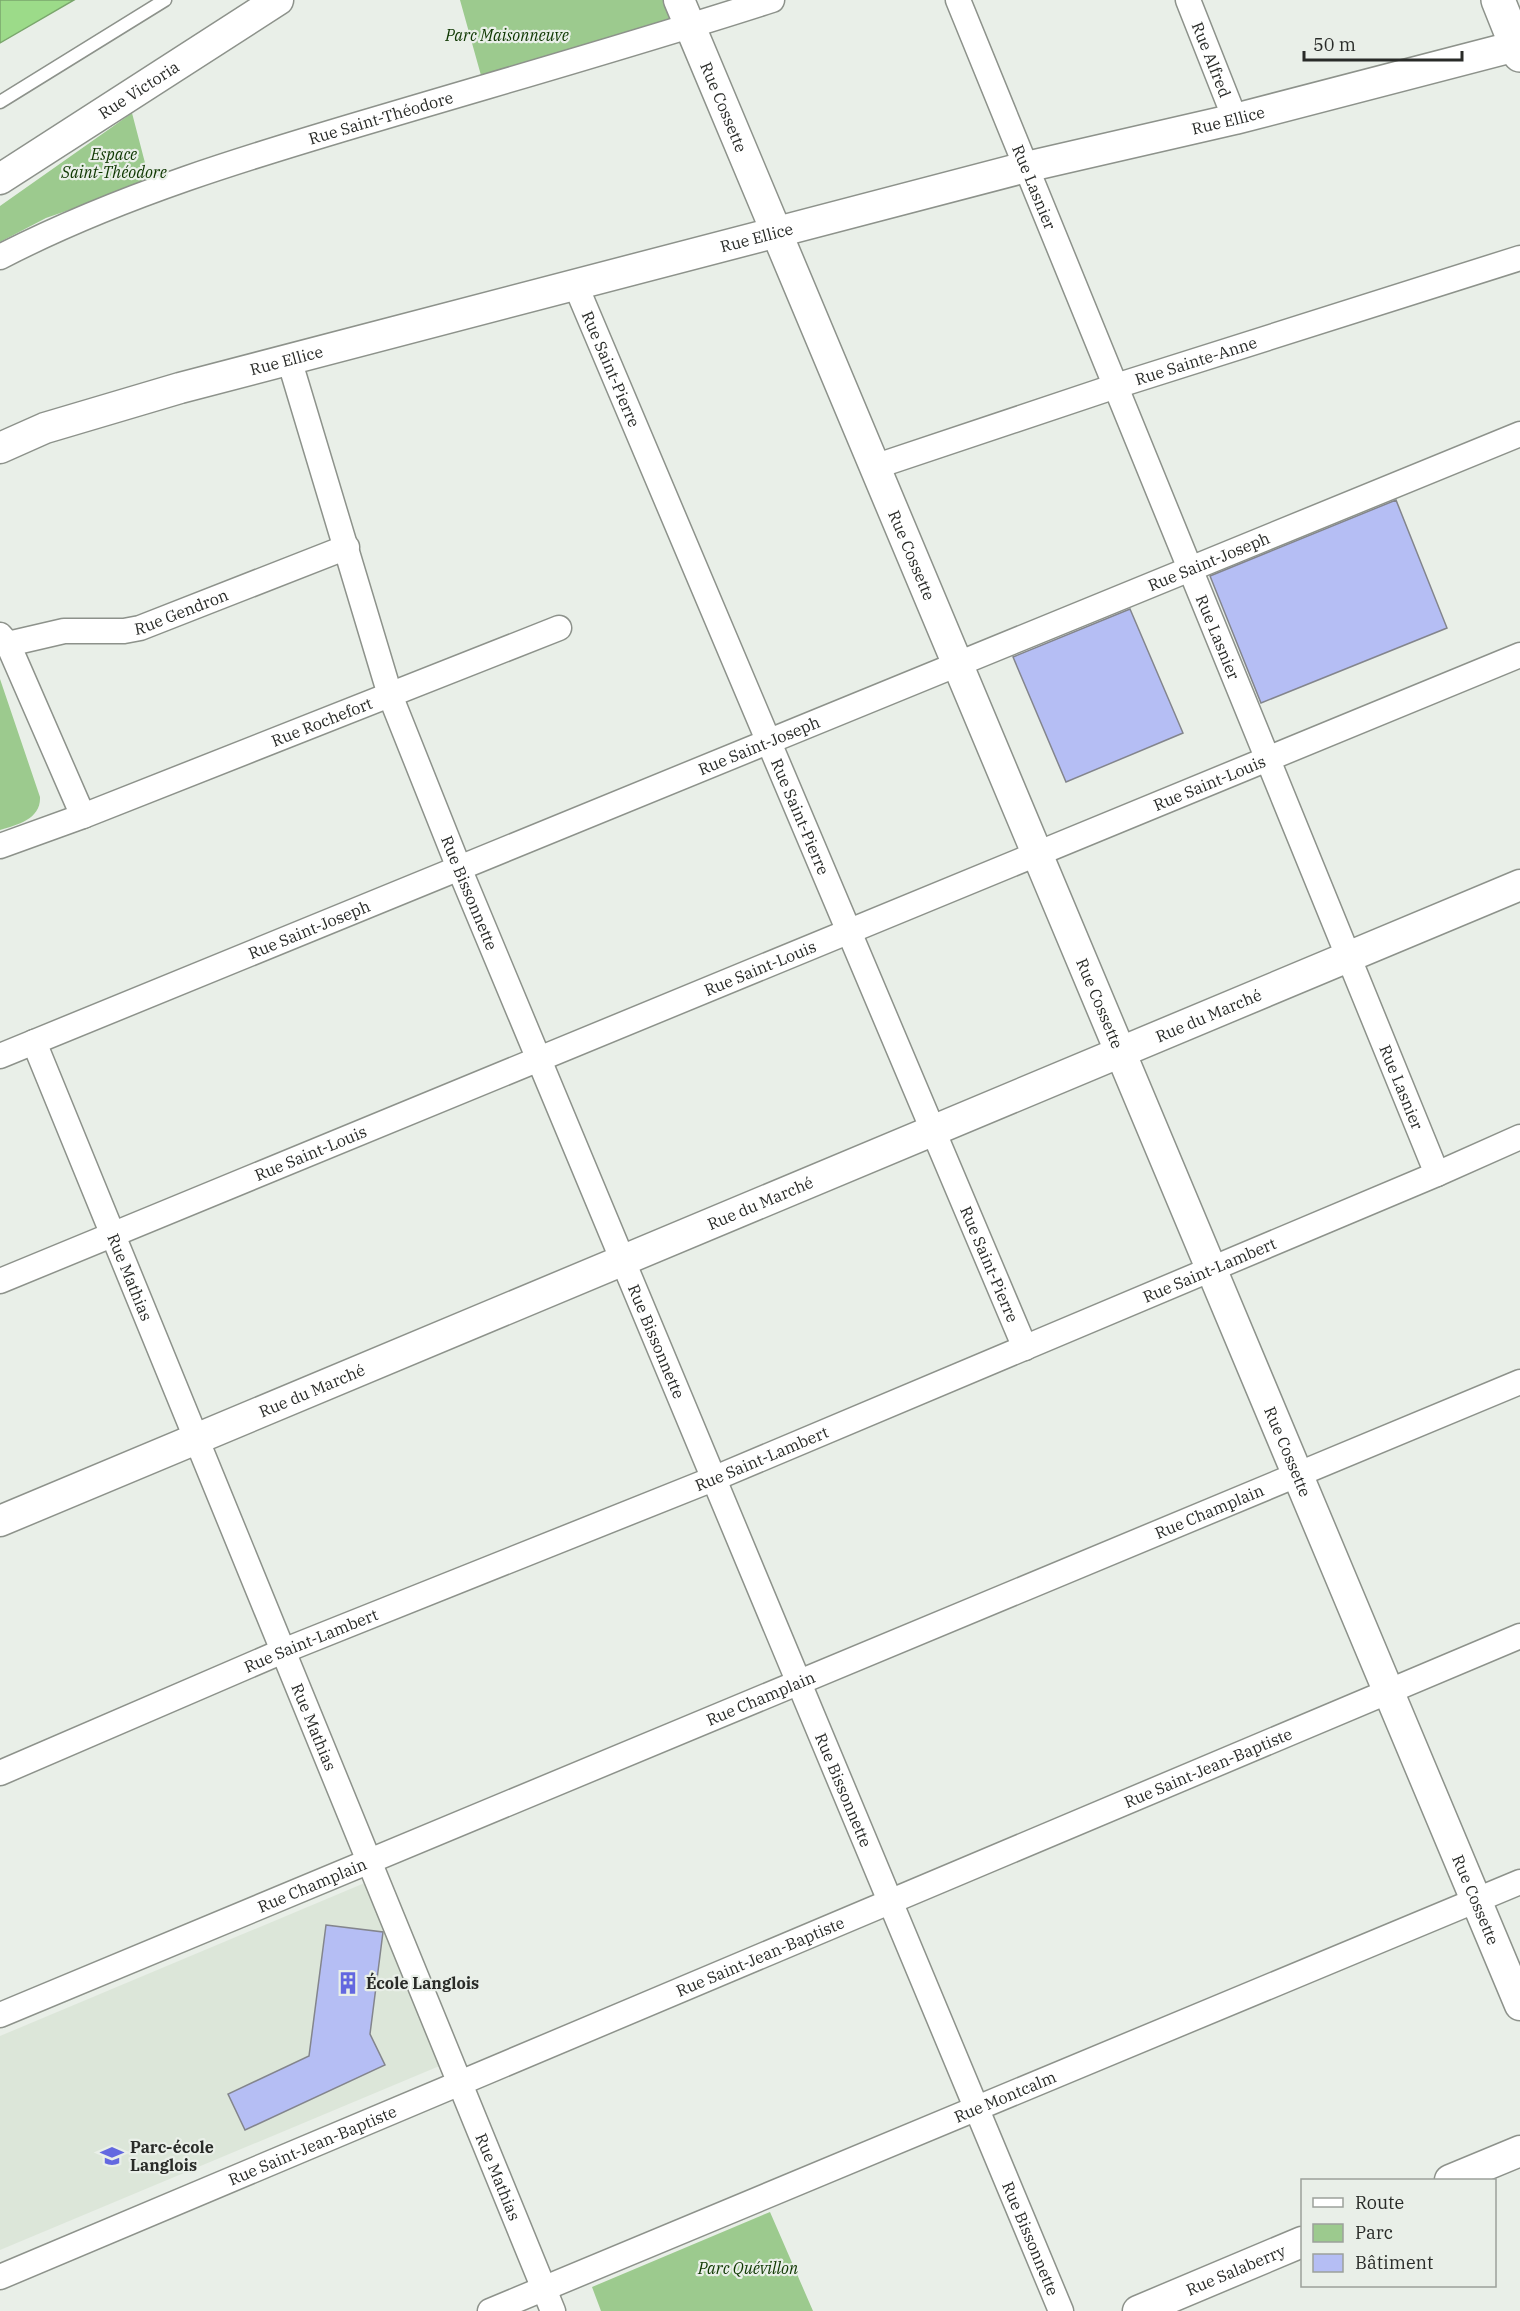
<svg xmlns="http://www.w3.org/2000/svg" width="1520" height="2311" viewBox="0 0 1520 2311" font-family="'IBM Plex Serif',serif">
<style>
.built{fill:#dce6d9}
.green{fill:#9cca8e}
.water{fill:#9cdb89;stroke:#7aa66c;stroke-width:1.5}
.building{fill:#b5bef4;stroke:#83858c;stroke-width:1.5}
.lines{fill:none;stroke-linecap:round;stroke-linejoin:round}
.service-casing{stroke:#8d928b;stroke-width:15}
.minor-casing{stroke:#8d928b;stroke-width:27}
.tertiary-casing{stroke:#8d928b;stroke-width:33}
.secondary-casing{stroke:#8d928b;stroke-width:36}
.service{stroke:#fff;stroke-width:12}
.minor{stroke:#fff;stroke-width:24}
.tertiary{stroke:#fff;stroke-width:30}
.secondary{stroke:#fff;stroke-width:33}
.labels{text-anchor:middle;stroke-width:4.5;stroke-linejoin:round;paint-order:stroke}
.park-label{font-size:16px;font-style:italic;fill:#0e3700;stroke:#e9efe8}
.street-label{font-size:16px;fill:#292b28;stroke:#e9efe8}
.poi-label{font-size:16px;font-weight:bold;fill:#292b28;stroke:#e9efe8;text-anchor:start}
</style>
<rect width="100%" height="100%" fill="#e9efe8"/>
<!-- built -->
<path class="built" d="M367,1882L449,2062L0,2250V2036Z"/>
<!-- green -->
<path class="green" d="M460,0H669L677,21L482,79Z
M132,113L150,182L46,218L0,242V206Z
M0,679L40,797C41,819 18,825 0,830Z
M770,2212L813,2311H601L592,2287Z"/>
<!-- water -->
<path class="water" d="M0,0H74L0,43Z"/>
<!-- building -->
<path class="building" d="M1396,500L1447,628L1261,703L1210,576Z
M1130,609L1183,733L1066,782L1013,657Z
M326,1925L383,1932L370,2034L385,2065L245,2130L228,2094L309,2056Z"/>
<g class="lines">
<!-- service casing -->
<g class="service-casing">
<path id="service" d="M0,102L165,0"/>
</g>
<!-- minor casing -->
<g class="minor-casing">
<g id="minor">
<path id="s1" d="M958,0L1437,1174"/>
<path id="s2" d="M1188,0L1235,119"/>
<path id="s3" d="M0,257C120,195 251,156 380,118C511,79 642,42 772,0"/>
<path id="s4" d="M576,286L1025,1348"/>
<path id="s5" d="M289,359L390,695L459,868L1061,2311"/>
<path id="s6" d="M874,467L1116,386L1520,258"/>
<path d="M0,635L8,644L83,816"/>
<path id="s7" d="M8,644L64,631H124L140,628L347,547"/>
<path id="s8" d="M0,846L83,816L559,628"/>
<path id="s9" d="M34,1042L553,2311"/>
<path id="s10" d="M0,1056L1520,434"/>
<path id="s11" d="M0,1281L1520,655"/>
<path id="s12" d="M0,1773L283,1651L713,1479L1437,1174L1520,1137"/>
<path id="s13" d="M0,2015L1520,1382"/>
<path id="s14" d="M0,2277L1520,1636"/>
<path id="s15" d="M490,2311L1520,1882"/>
</g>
</g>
<!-- tertiary casing -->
<g class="tertiary-casing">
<g id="tertiary">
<path id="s16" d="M679,0L1520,2005"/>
<path id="s17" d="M0,179L278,0"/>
<path id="s18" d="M0,448L45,428L180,388L1026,167L1235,119L1520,45"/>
<path id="s19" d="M0,1521L1520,885"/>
<path d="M1450,2180L1520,2151"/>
<path id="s20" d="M1138,2311L1302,2242"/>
</g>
</g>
<!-- secondary casing -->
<g class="secondary-casing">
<path id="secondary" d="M1498,0L1520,55"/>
</g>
<!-- service -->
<use href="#service" class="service"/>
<!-- minor -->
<use href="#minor" class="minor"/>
<!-- tertiary -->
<use href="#tertiary" class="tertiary"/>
<!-- secondary -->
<use href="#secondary" class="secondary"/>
</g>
<!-- icons -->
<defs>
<g id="building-bare" transform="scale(1.8)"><path d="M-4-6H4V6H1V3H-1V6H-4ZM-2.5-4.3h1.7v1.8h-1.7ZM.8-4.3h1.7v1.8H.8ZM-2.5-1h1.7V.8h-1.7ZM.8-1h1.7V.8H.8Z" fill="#6368e0" stroke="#e9efe8" stroke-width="2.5" paint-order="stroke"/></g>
<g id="school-bare" transform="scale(1.8)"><path d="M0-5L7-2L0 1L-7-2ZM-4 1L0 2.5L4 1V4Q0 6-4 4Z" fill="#6368e0" stroke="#e9efe8" stroke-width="2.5" paint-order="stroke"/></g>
</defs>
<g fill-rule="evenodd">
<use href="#building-bare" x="348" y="1983"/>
<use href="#school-bare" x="112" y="2156"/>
</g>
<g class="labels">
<!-- park labels -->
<g class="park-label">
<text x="507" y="41">Parc Maisonneuve</text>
<text x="114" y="160">Espace<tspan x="114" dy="18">Saint-Théodore</tspan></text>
<text x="748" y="2274">Parc Quévillon</text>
</g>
<!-- street labels -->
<g class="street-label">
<text dy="6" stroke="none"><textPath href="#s2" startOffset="64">Rue Alfred</textPath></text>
<text dy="6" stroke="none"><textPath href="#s17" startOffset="165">Rue Victoria</textPath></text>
<text dy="6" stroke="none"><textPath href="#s16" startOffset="116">Rue Cossette</textPath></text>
<text dy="6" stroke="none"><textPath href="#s3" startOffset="406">Rue Saint-Théodore</textPath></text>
<text dy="6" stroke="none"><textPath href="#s18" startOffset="1272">Rue Ellice</textPath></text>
<text dy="6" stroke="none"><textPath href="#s1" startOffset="202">Rue Lasnier</textPath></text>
<text dy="6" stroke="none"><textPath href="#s18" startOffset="786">Rue Ellice</textPath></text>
<text dy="6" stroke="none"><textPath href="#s18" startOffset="300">Rue Ellice</textPath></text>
<text dy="6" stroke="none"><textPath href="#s6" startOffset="339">Rue Sainte-Anne</textPath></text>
<text dy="6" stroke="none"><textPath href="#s4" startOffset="90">Rue Saint-Pierre</textPath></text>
<text dy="6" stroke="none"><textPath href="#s16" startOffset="602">Rue Cossette</textPath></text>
<text dy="6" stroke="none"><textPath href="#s10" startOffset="1306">Rue Saint-Joseph</textPath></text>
<text dy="6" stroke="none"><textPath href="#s7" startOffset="178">Rue Gendron</textPath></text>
<text dy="6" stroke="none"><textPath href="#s1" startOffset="688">Rue Lasnier</textPath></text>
<text dy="6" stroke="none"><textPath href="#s8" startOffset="345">Rue Rochefort</textPath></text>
<text dy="6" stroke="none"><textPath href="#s10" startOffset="820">Rue Saint-Joseph</textPath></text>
<text dy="6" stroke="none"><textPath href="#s11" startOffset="1308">Rue Saint-Louis</textPath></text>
<text dy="6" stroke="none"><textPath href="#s4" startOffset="576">Rue Saint-Pierre</textPath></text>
<text dy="6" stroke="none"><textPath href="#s5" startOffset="564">Rue Bissonnette</textPath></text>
<text dy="6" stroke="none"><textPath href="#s10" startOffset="334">Rue Saint-Joseph</textPath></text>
<text dy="6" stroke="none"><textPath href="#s11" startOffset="822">Rue Saint-Louis</textPath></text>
<text dy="6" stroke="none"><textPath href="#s16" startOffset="1088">Rue Cossette</textPath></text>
<text dy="6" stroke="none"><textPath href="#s19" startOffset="1310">Rue du Marché</textPath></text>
<text dy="6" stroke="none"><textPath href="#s1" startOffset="1174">Rue Lasnier</textPath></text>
<text dy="6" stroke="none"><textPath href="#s11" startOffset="336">Rue Saint-Louis</textPath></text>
<text dy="6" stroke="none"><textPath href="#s19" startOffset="824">Rue du Marché</textPath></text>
<text dy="6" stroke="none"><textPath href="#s4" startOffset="1062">Rue Saint-Pierre</textPath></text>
<text dy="6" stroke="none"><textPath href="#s12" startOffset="1310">Rue Saint-Lambert</textPath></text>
<text dy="6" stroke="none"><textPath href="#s9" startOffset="254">Rue Mathias</textPath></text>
<text dy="6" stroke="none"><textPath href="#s5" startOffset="1050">Rue Bissonnette</textPath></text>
<text dy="6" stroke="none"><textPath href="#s19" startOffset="338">Rue du Marché</textPath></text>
<text dy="6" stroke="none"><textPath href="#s16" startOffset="1574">Rue Cossette</textPath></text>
<text dy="6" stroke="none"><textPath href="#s12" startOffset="824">Rue Saint-Lambert</textPath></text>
<text dy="6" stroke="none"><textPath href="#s13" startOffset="1310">Rue Champlain</textPath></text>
<text dy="6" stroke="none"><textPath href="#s12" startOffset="338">Rue Saint-Lambert</textPath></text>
<text dy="6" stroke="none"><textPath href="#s13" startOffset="824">Rue Champlain</textPath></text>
<text dy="6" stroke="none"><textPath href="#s9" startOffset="740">Rue Mathias</textPath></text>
<text dy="6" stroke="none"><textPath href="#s14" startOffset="1311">Rue Saint-Jean-Baptiste</textPath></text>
<text dy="6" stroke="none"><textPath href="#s5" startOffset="1536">Rue Bissonnette</textPath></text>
<text dy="6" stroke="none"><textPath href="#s13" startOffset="338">Rue Champlain</textPath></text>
<text dy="6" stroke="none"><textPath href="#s16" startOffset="2060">Rue Cossette</textPath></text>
<text dy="6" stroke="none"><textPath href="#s14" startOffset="825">Rue Saint-Jean-Baptiste</textPath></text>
<text dy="6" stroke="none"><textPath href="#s15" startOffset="558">Rue Montcalm</textPath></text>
<text dy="6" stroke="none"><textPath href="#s14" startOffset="339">Rue Saint-Jean-Baptiste</textPath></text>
<text dy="6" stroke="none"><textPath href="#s9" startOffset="1226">Rue Mathias</textPath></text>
<text dy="6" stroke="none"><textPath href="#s5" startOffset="2022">Rue Bissonnette</textPath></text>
<text dy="6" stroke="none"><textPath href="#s20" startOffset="106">Rue Salaberry</textPath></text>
</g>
<!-- poi labels -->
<g class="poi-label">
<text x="366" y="1989">École Langlois</text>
<text x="130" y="2153">Parc-école<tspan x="130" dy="18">Langlois</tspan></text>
</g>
</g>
<!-- legend -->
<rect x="1301" y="2179" width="195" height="108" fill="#e9efe8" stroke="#9ca19b" stroke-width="1.5"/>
<rect x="1313" y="2198" width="30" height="9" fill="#ffffff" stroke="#9ca19b" stroke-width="1.5"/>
<text x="1355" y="2209" font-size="18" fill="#292b28">Route</text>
<rect x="1313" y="2224" width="30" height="18" fill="#9cca8e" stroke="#9ca19b" stroke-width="1.5"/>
<text x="1355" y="2239" font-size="18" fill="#292b28">Parc</text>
<rect x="1313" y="2254" width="30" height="18" fill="#b5bef4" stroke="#9ca19b" stroke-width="1.5"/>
<text x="1355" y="2269" font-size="18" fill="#292b28">Bâtiment</text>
<!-- scale -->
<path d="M1304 51v9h158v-9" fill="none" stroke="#292b28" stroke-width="3"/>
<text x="1313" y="51" font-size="18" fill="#292b28" stroke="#e9efe8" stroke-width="4.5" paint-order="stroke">50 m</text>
</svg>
